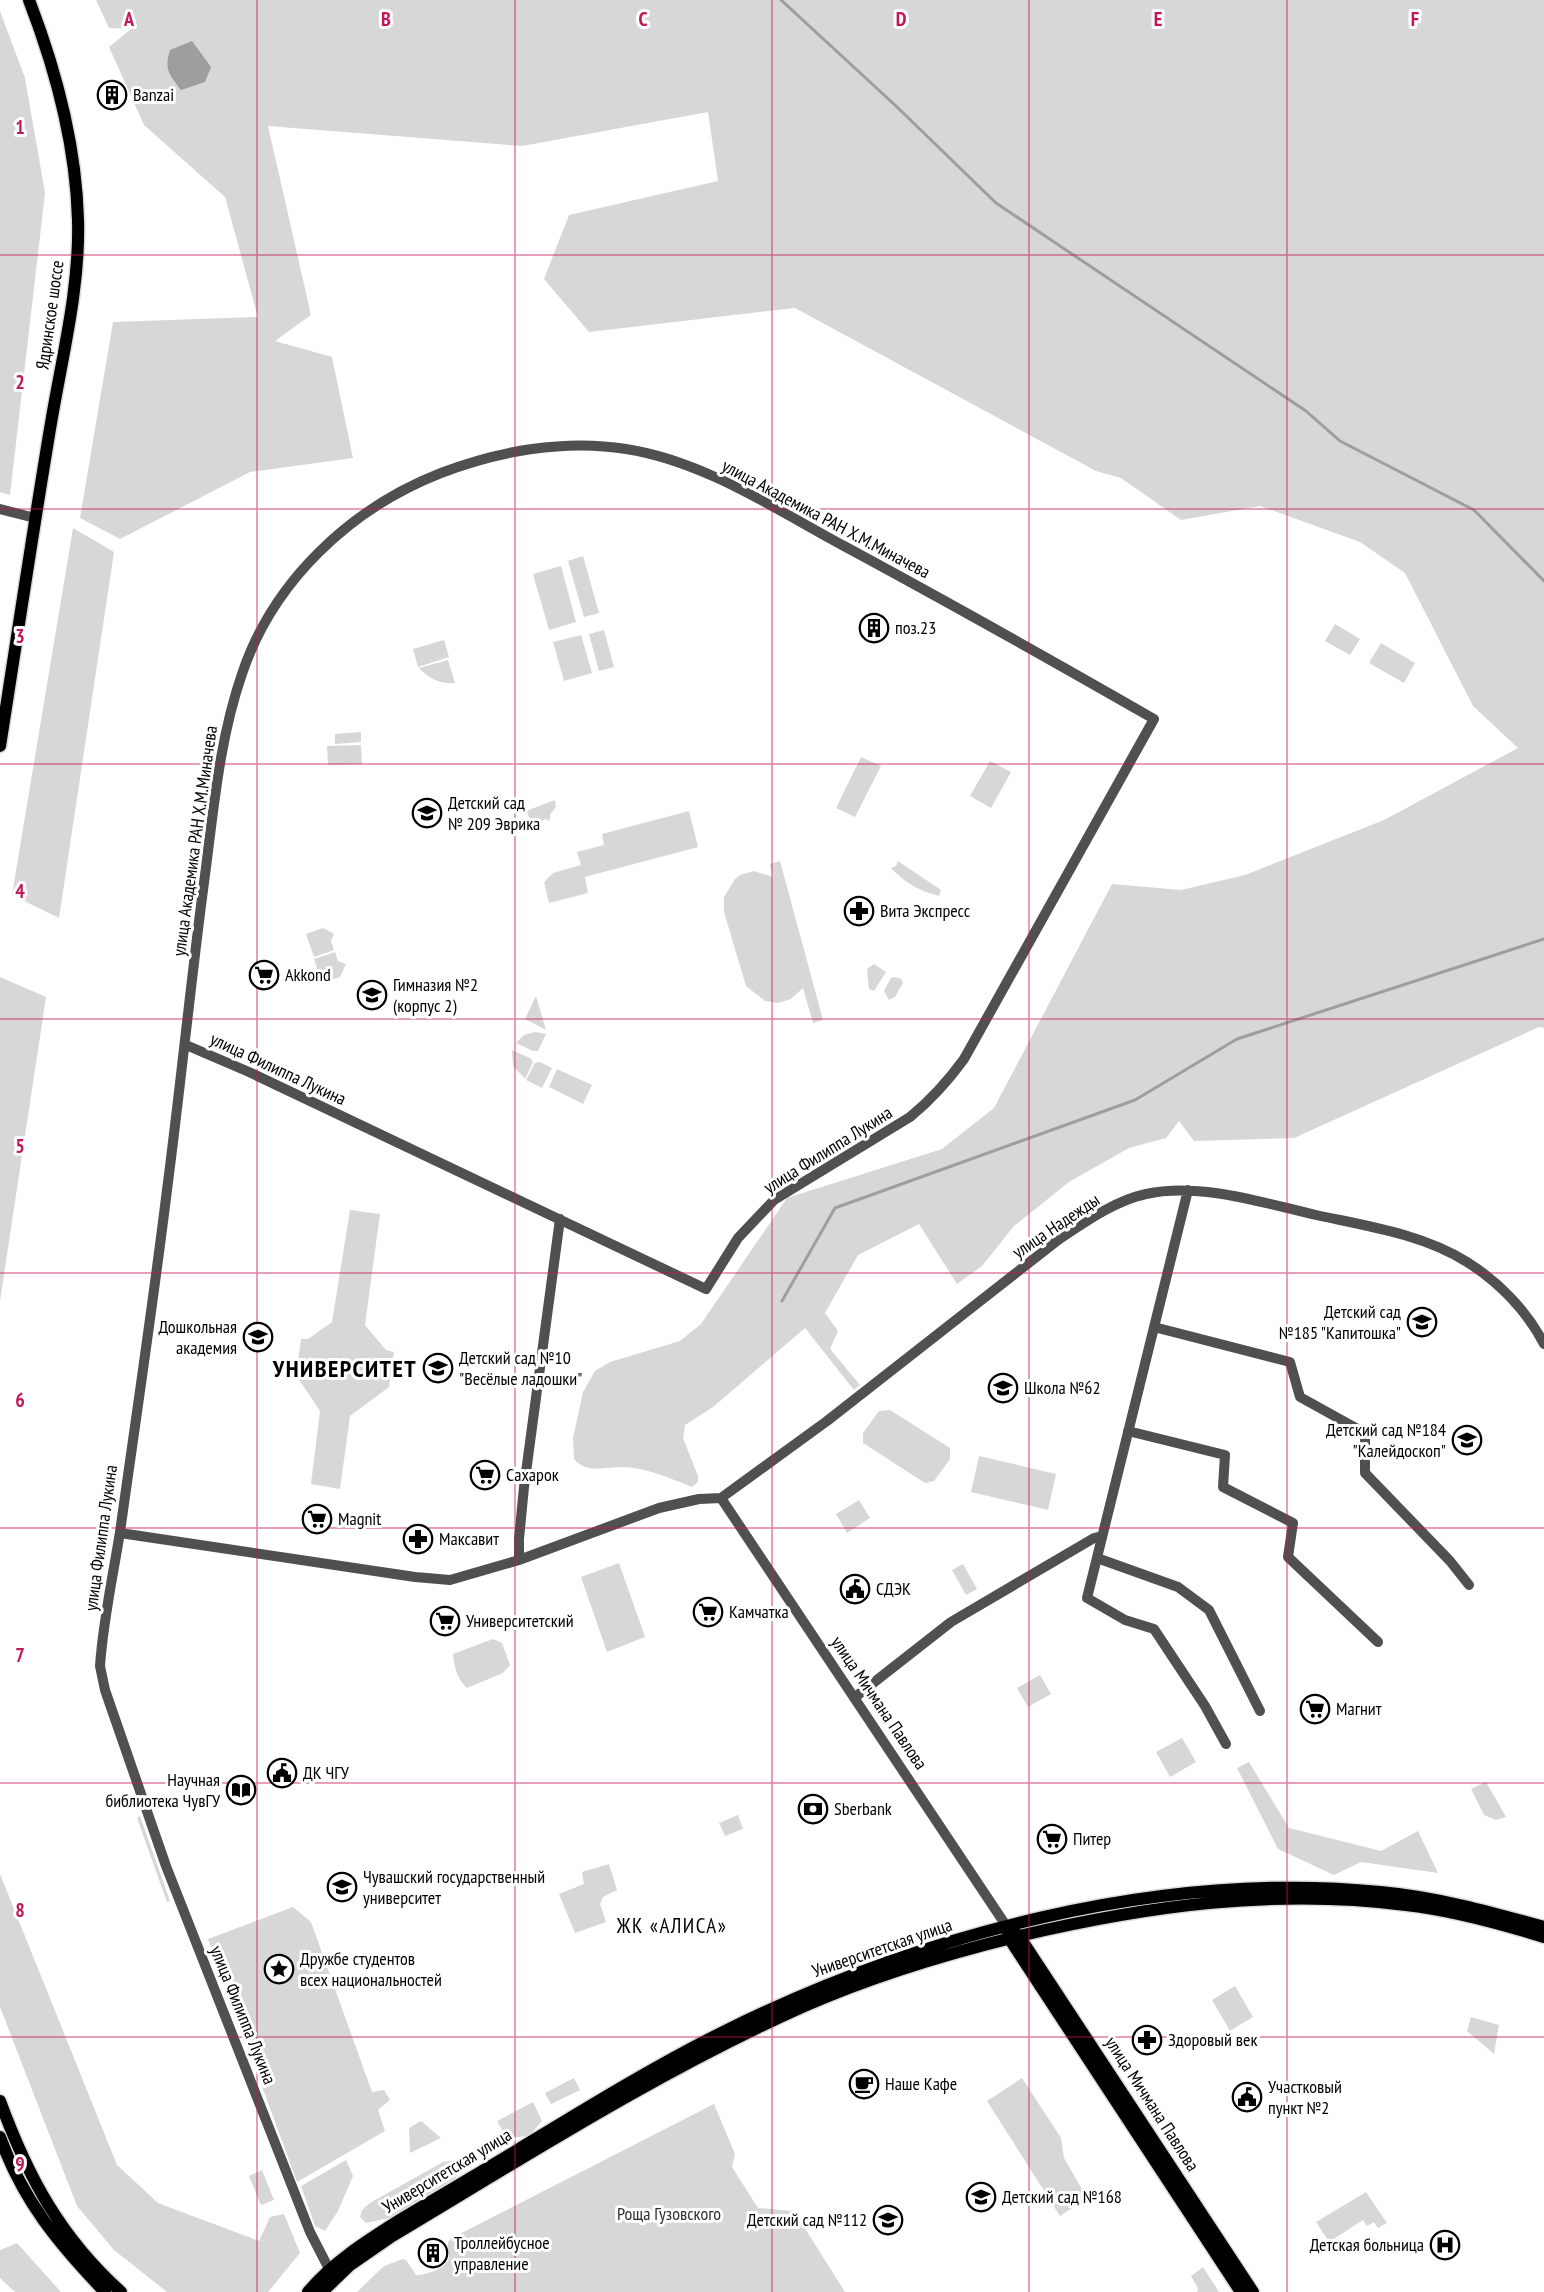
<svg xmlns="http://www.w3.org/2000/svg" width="1544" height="2292" viewBox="0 0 1544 2292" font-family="'PT Sans Narrow',sans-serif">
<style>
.green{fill:#d7d7d7}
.water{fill:#9e9e9e}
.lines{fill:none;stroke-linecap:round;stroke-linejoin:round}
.stream{stroke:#9e9e9e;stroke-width:3}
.major-casing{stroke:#dbdbdb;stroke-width:15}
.minor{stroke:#505050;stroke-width:10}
.major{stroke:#000;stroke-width:12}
.grid{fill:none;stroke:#c2185b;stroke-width:1.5;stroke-opacity:0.55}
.labels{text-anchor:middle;stroke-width:6;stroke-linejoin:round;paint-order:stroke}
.poi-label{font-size:18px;fill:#000;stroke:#fff;text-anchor:start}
.street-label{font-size:18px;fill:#000;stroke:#fff}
.park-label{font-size:18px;fill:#2e2e2e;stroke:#fff}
.quarter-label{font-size:21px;letter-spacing:1.5px;fill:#000;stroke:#fff}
.district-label{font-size:24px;font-weight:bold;letter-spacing:1.5px;fill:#000;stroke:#fff}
.grid-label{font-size:20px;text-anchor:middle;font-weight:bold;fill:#c2185b;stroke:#fff;stroke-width:6;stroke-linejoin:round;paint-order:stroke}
</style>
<rect width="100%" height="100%" fill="#fff"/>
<!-- green -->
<path class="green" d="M96,0H1544V1028L1539,1027L1294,1138L1194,1141L1179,1121L1166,1138L1129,1148L1069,1182L1014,1226L982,1266L957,1284L919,1224L858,1255L825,1313L838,1331L830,1349L860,1385L854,1390L805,1328L713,1407L685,1425L683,1438L698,1476V1482L692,1487C669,1478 648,1468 623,1467C605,1467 587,1474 574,1459L573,1438L583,1392L595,1371L610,1362L680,1341L701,1324L787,1198L942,1149L994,1108L1112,884L1181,890L1245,875L1384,820L1518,748L1473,706L1405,573L1360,542L1260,506L1181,520L1121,478L1096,471L795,308L589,332L544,279L569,215L718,181L708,112L522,146L268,126L311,315L275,341L332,357L353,458L250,472L120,539L80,518L113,322L258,317L225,197L144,125L109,47L131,29L109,28Z
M0,11L25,78L45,193L10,495L0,492Z
M73,528L114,552L59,918L12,895Z
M583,556L599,613L584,617L568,561Z
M561,566L576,622L549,630L533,574Z
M1335,624L1360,639L1350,655L1325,641Z
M604,630L614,667L599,671L589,634Z
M581,635L592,673L564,681L553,642Z
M444,640L449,657L418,667L413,649Z
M1381,643L1415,663L1404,683L1369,663Z
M448,660L455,683C440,684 429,679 419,668Z
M361,732V742L335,744V734Z
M361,745L362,764L328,765L327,746Z
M861,757L881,766L855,817L836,808Z
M990,761L1011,772L991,808L970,796Z
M555,800L556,807L551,813L549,821L545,819L537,824L530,819L526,811Z
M689,811L698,847L585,877L588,893L549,903L544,882L553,873L581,865L577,852L604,845L602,834Z
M780,861L823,1020L813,1023L803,988L791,999L778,1003L765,1001L746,986L724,912V897L735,879L740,875L754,871L773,877L770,864Z
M898,861L941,890L939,896C920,891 905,883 891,868L896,866Z
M323,928L334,934L331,941L334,950L314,957L306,934Z
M335,952L338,961L346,964L340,977L322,983L314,959Z
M874,964L886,972L874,991L869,989L867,969Z
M0,977L46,997L0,1301Z
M895,977L901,979L903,983L895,997L889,1000L884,991L891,978Z
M536,996L546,1030L525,1019Z
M535,1032L546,1034L538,1051H533L516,1043L524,1035Z
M512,1050L530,1058L533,1062L525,1079L513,1066Z
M540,1062L552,1068L542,1088L526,1080L535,1063Z
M557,1069L592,1085L583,1104L549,1087Z
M350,1210L380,1214L365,1325L386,1350L394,1352L389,1387L350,1416L340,1489L311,1484L320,1411L296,1375L301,1339H308L332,1322Z
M890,1410L950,1448V1459L934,1481L925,1483L863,1443V1433L879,1411Z
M979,1456L1056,1474L1048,1510L971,1492Z
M859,1500L870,1518L847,1533L836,1514Z
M619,1563L645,1637L607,1652L581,1577Z
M963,1564L977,1589L966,1595L952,1570Z
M493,1639L502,1643L510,1665L503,1673L467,1688C458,1680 454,1667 453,1654Z
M1040,1675L1051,1694L1028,1707L1017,1688Z
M1182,1738L1196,1762L1170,1777L1156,1752Z
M1249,1762L1289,1828L1381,1851L1418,1831L1438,1873L1361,1862L1334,1875L1278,1849L1237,1768Z
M1486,1782L1506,1817L1496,1820L1484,1815L1471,1789Z
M738,1815L743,1829L725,1836L719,1823Z
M140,1816L170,1901L167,1902L137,1818Z
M609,1864L617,1890L603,1897L600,1904L606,1922L575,1933L559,1894L584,1884L582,1872Z
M0,1874L117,2165L158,2203L259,2241L270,2217L284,2214L300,2253L268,2292H167L114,2250L77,2206L0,2007Z
M293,1907L311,1922L372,2092L384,2090L390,2100L378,2110L385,2131L297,2182L208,1939Z
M1235,1986L1253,2017L1230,2031L1212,2000Z
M1471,2017L1499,2025L1494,2054L1467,2031Z
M574,2078L580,2090L551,2104L545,2093Z
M1022,2078L1061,2138L1064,2158L1087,2198L1060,2216L987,2101Z
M533,2102L542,2121L529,2136L507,2138L497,2121Z
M714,2104L735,2154L732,2167L758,2208L794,2211L845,2292H357L384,2266L403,2259L406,2260L416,2275C424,2276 447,2268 449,2258C450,2251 445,2247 450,2239Z
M421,2121L441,2138L410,2153L409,2128Z
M346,2160L353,2176L338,2211L325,2231L315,2226L301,2186Z
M449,2161L454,2162L458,2166V2175L454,2179L389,2218L366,2223L360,2217L362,2210L370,2203L443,2162Z
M262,2170L274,2200L261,2205L249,2176Z
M1366,2192L1387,2223L1378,2228L1374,2222L1367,2226L1363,2220L1329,2242L1316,2222Z
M17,2243L61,2292H15L0,2278V2250Z
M1203,2267L1219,2292H1197L1198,2288L1191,2276Z"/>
<!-- water -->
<path class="water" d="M192,41L211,67L205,82L181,90C169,74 164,70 170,50Z"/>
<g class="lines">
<!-- stream -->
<path class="stream" d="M781,0L896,106L996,203L1306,411L1340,441L1474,510L1544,581
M782,1301L835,1208L1135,1100L1237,1039L1544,939"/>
<!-- major casing -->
<g class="major-casing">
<path id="major" d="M0,746C17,638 33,530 51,423C62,357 80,288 78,220C76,144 56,70 29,0
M1008,1931L1009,1938L1241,2292
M1015,1933L1019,1936L1253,2292
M0,2101C28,2177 60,2237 121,2292
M0,2137C23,2201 59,2244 105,2292
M308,2292C334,2261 368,2240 403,2218C441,2195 480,2173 519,2149C585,2109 653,2067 723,2032C918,1935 1160,1870 1380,1892C1436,1897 1490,1912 1544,1927
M322,2292L350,2265L392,2236C526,2156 659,2071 802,2007C872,1976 945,1954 1019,1936C1146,1906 1275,1888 1406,1905C1452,1910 1499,1923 1544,1937"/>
</g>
<!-- minor -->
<path class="minor" d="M0,509L35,518
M186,1045L249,1072L706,1289L738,1238L774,1200L910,1117C931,1100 948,1081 964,1059L1154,719C1051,660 948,602 844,546C775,509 704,461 626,449C565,439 498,451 441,473C351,508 273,581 242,674C218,743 213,818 203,890C190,990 180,1090 167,1190C153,1304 136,1418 120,1532C113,1576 103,1621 100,1666L105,1690L166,1866L310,2232L329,2269
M1188,1190L1087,1598L1125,1620L1154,1629L1205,1706L1226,1744
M1154,1327L1290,1362L1300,1397L1365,1433V1473L1450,1561L1469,1585
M1128,1431L1225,1455L1223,1487L1293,1523L1288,1557L1378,1642
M721,1498L827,1421L1058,1240C1085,1222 1114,1201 1146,1194C1199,1182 1264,1203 1316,1215C1367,1226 1422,1234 1467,1262C1499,1282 1527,1311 1544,1344
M721,1498L1007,1927
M120,1533L415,1577L450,1580L519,1560L659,1508L699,1499L721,1498
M1097,1558L1178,1587L1209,1610L1260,1711
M519,1560V1539L524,1487L560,1219
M854,1698L951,1622L1094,1538L1102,1536"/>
<!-- major -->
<use href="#major" class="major"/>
</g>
<!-- grid -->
<path class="grid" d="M257,0V2292M515,0V2292M772,0V2292M1029,0V2292M1287,0V2292M0,255H1544M0,509H1544M0,764H1544M0,1019H1544M0,1273H1544M0,1528H1544M0,1783H1544M0,2037H1544"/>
<!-- icons -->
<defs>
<g id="building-ring" transform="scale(1.5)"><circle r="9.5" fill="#fff" stroke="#000" stroke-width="1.5"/><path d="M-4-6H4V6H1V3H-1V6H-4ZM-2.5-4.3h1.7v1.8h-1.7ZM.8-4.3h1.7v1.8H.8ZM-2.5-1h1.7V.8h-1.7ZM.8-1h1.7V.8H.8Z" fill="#000"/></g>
<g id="school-ring" transform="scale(1.5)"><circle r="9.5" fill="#fff" stroke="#000" stroke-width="1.5"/><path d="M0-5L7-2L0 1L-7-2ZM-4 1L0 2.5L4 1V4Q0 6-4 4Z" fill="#000"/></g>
<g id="pharmacy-ring" transform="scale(1.5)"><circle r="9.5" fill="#fff" stroke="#000" stroke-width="1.5"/><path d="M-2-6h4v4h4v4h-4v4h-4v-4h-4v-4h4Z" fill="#000"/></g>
<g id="supermarket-ring" transform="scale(1.5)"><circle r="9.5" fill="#fff" stroke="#000" stroke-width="1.5"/><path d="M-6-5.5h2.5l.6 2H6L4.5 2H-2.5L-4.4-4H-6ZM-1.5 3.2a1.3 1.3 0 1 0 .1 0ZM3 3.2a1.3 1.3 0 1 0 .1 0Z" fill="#000"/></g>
<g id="civic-ring" transform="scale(1.5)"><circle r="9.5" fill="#fff" stroke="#000" stroke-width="1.5"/><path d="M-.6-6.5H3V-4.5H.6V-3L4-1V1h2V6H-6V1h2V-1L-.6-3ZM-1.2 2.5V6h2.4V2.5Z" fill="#000"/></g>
<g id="library-ring" transform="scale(1.5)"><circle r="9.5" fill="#fff" stroke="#000" stroke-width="1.5"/><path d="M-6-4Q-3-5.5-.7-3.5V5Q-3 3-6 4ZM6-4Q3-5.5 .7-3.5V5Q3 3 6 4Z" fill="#000"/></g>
<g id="bank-ring" transform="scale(1.5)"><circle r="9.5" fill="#fff" stroke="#000" stroke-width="1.5"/><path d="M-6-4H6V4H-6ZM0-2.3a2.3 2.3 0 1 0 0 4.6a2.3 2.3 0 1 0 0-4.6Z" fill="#000"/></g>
<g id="university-ring" transform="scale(1.5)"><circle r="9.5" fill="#fff" stroke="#000" stroke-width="1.5"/><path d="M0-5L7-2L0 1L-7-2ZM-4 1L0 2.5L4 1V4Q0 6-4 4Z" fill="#000"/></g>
<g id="sight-ring" transform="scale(1.5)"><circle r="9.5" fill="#fff" stroke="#000" stroke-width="1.5"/><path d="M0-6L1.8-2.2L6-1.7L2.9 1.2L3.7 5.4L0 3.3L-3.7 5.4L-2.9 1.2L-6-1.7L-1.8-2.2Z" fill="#000"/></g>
<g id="cafe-ring" transform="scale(1.5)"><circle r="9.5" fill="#fff" stroke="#000" stroke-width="1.5"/><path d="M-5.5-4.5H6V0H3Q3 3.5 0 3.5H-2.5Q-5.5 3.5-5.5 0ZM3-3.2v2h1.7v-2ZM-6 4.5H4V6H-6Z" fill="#000"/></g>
<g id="hospital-ring" transform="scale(1.5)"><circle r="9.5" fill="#fff" stroke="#000" stroke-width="1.5"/><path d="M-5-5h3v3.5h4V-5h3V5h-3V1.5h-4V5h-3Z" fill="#000"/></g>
</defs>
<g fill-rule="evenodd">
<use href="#building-ring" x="112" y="95"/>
<use href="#building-ring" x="874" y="628"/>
<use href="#school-ring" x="427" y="813"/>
<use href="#pharmacy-ring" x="859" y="911"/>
<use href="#supermarket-ring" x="264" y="975"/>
<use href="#school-ring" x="372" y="995"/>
<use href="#school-ring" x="1422" y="1322"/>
<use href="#school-ring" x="258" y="1337"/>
<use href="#school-ring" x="438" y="1368"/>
<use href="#school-ring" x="1003" y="1388"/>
<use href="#school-ring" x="1467" y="1440"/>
<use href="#supermarket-ring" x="485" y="1475"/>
<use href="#supermarket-ring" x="317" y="1519"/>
<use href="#pharmacy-ring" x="418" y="1539"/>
<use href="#civic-ring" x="855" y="1589"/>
<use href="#supermarket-ring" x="708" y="1612"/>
<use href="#supermarket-ring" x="445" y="1621"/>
<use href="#supermarket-ring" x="1315" y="1709"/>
<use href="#civic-ring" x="282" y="1773"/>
<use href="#library-ring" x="241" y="1790"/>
<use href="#bank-ring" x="813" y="1809"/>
<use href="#supermarket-ring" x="1052" y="1839"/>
<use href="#university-ring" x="342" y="1887"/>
<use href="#sight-ring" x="279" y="1969"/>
<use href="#pharmacy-ring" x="1147" y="2040"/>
<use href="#cafe-ring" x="864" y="2084"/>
<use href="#civic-ring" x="1247" y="2097"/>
<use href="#school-ring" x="981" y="2197"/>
<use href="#school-ring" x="888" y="2220"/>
<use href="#hospital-ring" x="1445" y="2245"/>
<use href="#building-ring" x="433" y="2253"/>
</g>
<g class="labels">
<!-- poi labels -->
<g class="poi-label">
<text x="133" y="101">Banzai</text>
<text x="895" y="634">поз.23</text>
<text x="448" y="809">Детский сад<tspan x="448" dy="21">№ 209 Эврика</tspan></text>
<text x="880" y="917">Вита Экспресс</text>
<text x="285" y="981">Akkond</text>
<text x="393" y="991">Гимназия №2<tspan x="393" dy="21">(корпус 2)</tspan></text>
<text x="1401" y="1318" text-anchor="end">Детский сад<tspan x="1401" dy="21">№185 "Капитошка"</tspan></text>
<text x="237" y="1333" text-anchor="end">Дошкольная<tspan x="237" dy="21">академия</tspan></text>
<text x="459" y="1364">Детский сад №10<tspan x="459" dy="21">"Весёлые ладошки"</tspan></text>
<text x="1024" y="1394">Школа №62</text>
<text x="1446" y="1436" text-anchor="end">Детский сад №184<tspan x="1446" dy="21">"Калейдоскоп"</tspan></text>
<text x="506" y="1481">Сахарок</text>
<text x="338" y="1525">Magnit</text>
<text x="439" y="1545">Максавит</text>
<text x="876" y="1595">СДЭК</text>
<text x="729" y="1618">Камчатка</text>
<text x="466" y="1627">Университетский</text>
<text x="1336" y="1715">Магнит</text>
<text x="303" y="1779">ДК ЧГУ</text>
<text x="220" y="1786" text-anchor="end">Научная<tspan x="220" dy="21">библиотека ЧувГУ</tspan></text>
<text x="834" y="1815">Sberbank</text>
<text x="1073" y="1845">Питер</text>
<text x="363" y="1883">Чувашский государственный<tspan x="363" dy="21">университет</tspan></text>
<text x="300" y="1965">Дружбе студентов<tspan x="300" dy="21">всех национальностей</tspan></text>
<text x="1168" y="2046">Здоровый век</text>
<text x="885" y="2090">Наше Кафе</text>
<text x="1268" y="2093">Участковый<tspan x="1268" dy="21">пункт №2</tspan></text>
<text x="1002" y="2203">Детский сад №168</text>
<text x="867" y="2226" text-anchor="end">Детский сад №112</text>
<text x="454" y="2249">Троллейбусное<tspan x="454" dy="21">управление</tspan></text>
<text x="1424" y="2251" text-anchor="end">Детская больница</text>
</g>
<!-- street labels -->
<g class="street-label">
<text transform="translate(50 315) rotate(-82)" y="6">Ядринское шоссе</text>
<text transform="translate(826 519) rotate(28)" y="6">улица Академика РАН Х.М.Миначева</text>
<text transform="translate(195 841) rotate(-82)" y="6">улица Академика РАН Х.М.Миначева</text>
<text transform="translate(278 1069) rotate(25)" y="6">улица Филиппа Лукина</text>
<text transform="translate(828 1150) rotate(-32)" y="6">улица Филиппа Лукина</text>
<text transform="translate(1056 1226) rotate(-34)" y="6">улица Надежды</text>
<text transform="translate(101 1538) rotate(-82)" y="6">улица Филиппа Лукина</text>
<text transform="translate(879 1703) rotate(56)" y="6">улица Мичмана Павлова</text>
<text transform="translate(882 1948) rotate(-19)" y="6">Университетская улица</text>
<text transform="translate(243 2015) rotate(68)" y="6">улица Филиппа Лукина</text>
<text transform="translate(1152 2104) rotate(57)" y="6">улица Мичмана Павлова</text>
<text transform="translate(447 2171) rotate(-31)" y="6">Университетская улица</text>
</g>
<!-- park labels -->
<g class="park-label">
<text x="669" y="2220">Роща Гузовского</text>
</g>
<!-- quarter labels -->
<g class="quarter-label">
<text x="672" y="1933">ЖК «АЛИСА»</text>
</g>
<!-- district labels -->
<g class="district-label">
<text x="345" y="1377">УНИВЕРСИТЕТ</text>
</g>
</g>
<g class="grid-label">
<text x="129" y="26">A</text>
<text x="386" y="26">B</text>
<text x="643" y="26">C</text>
<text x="901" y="26">D</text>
<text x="1158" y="26">E</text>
<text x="1415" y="26">F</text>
<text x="20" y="134">1</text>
<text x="20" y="389">2</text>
<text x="20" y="643">3</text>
<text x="20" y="898">4</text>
<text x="20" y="1153">5</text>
<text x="20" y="1407">6</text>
<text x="20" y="1662">7</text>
<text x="20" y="1917">8</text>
<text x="20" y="2171">9</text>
</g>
</svg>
